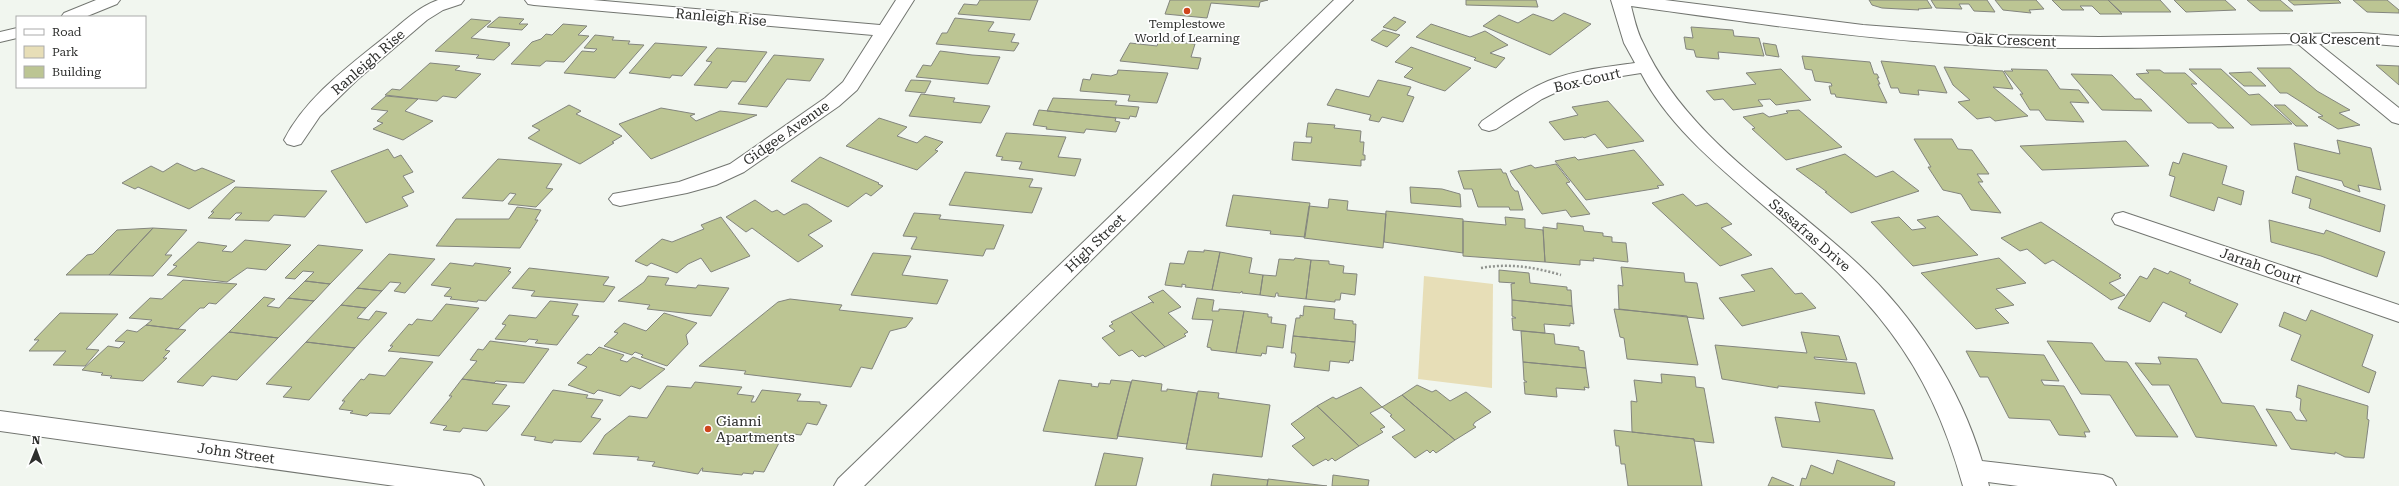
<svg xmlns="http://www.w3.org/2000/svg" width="2399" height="486" viewBox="0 0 2399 486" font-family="'Roboto Serif',serif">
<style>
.green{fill:#e7deb7}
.building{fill:#bcc593;stroke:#83857e}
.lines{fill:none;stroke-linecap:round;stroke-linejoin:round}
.minor-casing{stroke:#727570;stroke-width:2}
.major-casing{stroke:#727570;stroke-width:2}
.path{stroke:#90938f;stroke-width:2.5;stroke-dasharray:2 2;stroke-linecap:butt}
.minor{fill:#fff;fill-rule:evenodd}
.major{fill:#fff;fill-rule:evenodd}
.poi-dot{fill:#cf461d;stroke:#fff;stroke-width:1.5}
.labels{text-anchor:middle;stroke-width:3.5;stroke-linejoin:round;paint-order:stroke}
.far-poi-label{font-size:12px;fill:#2d2e2c;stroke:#fff}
.street-label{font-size:14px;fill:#2d2e2c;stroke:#fff}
.poi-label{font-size:14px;fill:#2d2e2c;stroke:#fff;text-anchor:start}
</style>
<rect width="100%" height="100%" fill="#f1f6ef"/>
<!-- green -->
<path class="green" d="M1424,276L1493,284L1492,388L1418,379Z"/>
<!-- building -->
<path class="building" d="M980,0H1038L1030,20L958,14L964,4L977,5Z
M1170,0H1268L1260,2L1259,7L1211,3L1207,18L1165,14Z
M1466,0H1536L1538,7L1466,5Z
M1869,0H1927L1932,8L1918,9L1919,10L1882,8L1872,5Z
M1931,0H1987L1995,12L1974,11L1969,4H1959L1962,9L1936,8Z
M1995,0H2036L2044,9L2029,10L2031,13L2003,10Z
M2052,0H2108L2122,14H2100L2092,6H2080L2084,10H2062Z
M2108,0H2160L2171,12H2121Z
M2174,0H2225L2236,10L2186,12Z
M2247,0H2280L2293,11H2260Z
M2288,0H2338L2341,3L2294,5Z
M2353,0H2387L2399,10V13L2367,12Z
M1564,13L1591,24L1550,55L1483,26L1499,15L1518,23L1533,14L1553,21Z
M499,17L524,19L519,24H528L522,30L487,27Z
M1394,17L1406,22L1396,31L1383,27Z
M955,18L994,22L988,31L1015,34L1011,42L1019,43L1014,51L936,44L942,33H947Z
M471,19L491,21L471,38L510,43L508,44L510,45L494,60L476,58L479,55L435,51Z
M563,24L587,26L578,35L589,36L564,62L546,61L540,66L511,64L532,42L541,39L546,34L552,35Z
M1431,24L1470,37L1485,31L1508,45L1490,53L1505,58L1496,68L1474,60L1476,58L1416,37Z
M1691,27L1733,30L1734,36L1759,38L1764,56L1718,52L1719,59L1696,57L1694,50L1686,49L1684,37L1693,38Z
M1383,30L1400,35L1387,47L1371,40Z
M595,35L614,37L612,40L630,41L628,44L644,45L615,78L564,73L582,51L594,52L597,49L584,48Z
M1159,40L1195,44L1191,57L1201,58L1198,69L1120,61L1130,43L1157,46Z
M655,43L707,47L682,76L672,75L670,78L629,73Z
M1763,43L1776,45L1779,57L1766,55Z
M1411,47L1471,68L1445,91L1420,83L1404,77L1413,68L1395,62Z
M717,48L767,52L746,82L732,81L727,88L694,85L712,62L706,61Z
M940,51L972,55L1000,57L988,84L916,77L923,65L931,66Z
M774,55L824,59L810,81L787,79L767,107L738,104Z
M1802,56L1870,62L1874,74H1877L1879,78H1877L1880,84H1878L1887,103L1836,97L1835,94H1831L1829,86H1832L1831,83L1815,81L1812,70L1805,69Z
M1881,61L1935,66L1947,93L1918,90L1919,95L1900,93L1898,88H1891Z
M430,63L460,66L455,70L481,74L456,98L443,96L437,101L385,95L392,89L400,90Z
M2376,65L2399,66V85Z
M1944,67L2003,71L2013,89L1993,87L2028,116L1995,121L1990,117L1977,119L1958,102L1970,100L1953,85Z
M2257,68H2290L2317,91L2350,110L2339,113L2360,125L2338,129L2318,117L2323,116L2287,93H2280Z
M1781,69L1811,100L1776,105L1770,99L1758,100L1763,106L1733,110L1723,99L1714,100L1706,91L1756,84L1746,73Z
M2011,69L2047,70L2060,89L2079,90L2089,103L2070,102L2084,122L2046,120L2039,110H2030L2020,94H2023L2004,71H2013Z
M2189,69H2221L2249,95L2259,94L2292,124L2251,125Z
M1118,70L1168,73L1157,103L1128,101L1130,95L1080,91L1083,79L1090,80L1092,74L1111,76L1117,74Z
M2146,70H2160L2164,73H2185L2197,84H2191L2234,128H2218L2212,123H2188L2136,74L2149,73Z
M2251,72L2266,86H2244L2229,73Z
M2071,74L2112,75L2135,99H2141L2152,111L2102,110Z
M911,80L931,81L925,93L905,91Z
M1378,80L1411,87L1407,95L1414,97L1403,122L1382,117L1379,122L1369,120L1371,115L1327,105L1336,89L1369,97Z
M921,94L955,98L953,102L990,106L981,123L909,116Z
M386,96L418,99L405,111L433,121L403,140L373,129L383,123L377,121L388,111L371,109Z
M1053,98L1117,101L1115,105L1139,107L1136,117L1130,116L1129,119L1047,111Z
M1608,101L1644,141L1607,148L1595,134L1584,138L1583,137L1564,140L1549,122L1578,115L1572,107Z
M569,105L581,111L576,114L622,136L612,142L614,143L580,164L528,138L540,130L532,126Z
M2274,105H2285L2308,126H2296Z
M661,108L695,114L690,116L696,121L720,111L757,115L651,159L619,124Z
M1039,110L1116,118L1115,121L1120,122L1116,132L1086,129L1084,133L1046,129L1047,127L1033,125Z
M1799,110L1842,147L1786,160L1752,129L1755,128L1743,117L1763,113L1769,117L1788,113L1786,111Z
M879,118L907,127L897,136L917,143L925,136L943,142L935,150L938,151L917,170L846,146Z
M1308,123L1335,125L1334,128L1361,131L1360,142H1364L1363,155H1365V160H1361V166L1292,160L1294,142L1311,143L1312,137H1306Z
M1006,133L1066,137L1058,157L1081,159L1075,176L1019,169L1022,162L1001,160L1003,157L996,156Z
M1914,139H1952L1958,149L1972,150L1989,174H1977L1983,182H1978L2001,213L1971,210L1961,194L1943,190L1928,167H1931Z
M2337,140L2371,148L2381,190L2358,185L2360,192L2344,186L2342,181L2298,170L2294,143L2340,154Z
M2126,141L2149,166L2042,170L2020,146Z
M388,149L394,158L401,155L413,172L403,176L414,192L402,197L408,206L366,223L331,171Z
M1634,150L1664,185L1657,186L1659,188L1586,200L1555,161L1575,157L1578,160Z
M2183,153L2227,166L2222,184L2244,191L2241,205L2218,197L2214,211L2170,196L2175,177L2169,175L2173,162L2179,164Z
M1845,154L1876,177L1893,171L1919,191L1851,213L1825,192H1827L1796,169Z
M820,157L879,183L878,184L883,186L871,196L866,193L848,207L791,181Z
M498,159L562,164L546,188L553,189L536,207L508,204L516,194L510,193L503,201L462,198Z
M177,163L195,171L202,168L235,181L189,209L138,187L135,189L122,183L151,166L163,172Z
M1556,164L1570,182L1566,183L1590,214L1571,217L1566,210L1542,214L1510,171L1531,165L1535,168Z
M1501,169L1503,173H1506L1511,186L1515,191H1518L1523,210H1510L1509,207H1478L1472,189H1464L1458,171Z
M965,172L1033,179L1029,187L1042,188L1032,213L949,205Z
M2296,176L2385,205L2380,232L2309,208L2311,199L2292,193Z
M235,187L327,191L305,217L274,215L269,221L235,220L242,213H236L230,219L208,218L214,212H211Z
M1410,187L1442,189L1460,194L1461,207L1411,203Z
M1683,194L1696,206L1707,203L1732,224L1721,228L1752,255L1720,266L1652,203Z
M1233,195L1310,203L1305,237L1270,234L1271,231L1226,226Z
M1329,199L1348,201L1347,210L1386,214L1383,248L1304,238L1309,206L1328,208Z
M755,200L772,212L777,210L784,215L803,204H807L832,221L808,235L823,246L798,262L752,228L746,232L726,217Z
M517,207L541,210L535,220H538L520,248L436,246L456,219H509Z
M1386,211L1463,219V253L1384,242Z
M914,213L941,215L939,219L1004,225L994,249H986L983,256L911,249L917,237L903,236Z
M1938,216L1978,255L1913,266L1871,222L1899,217L1912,230L1926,228L1917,220Z
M721,217L750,256L711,272L701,258L688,264L677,273L651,263L647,266L635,261L662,239L672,242L704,229L701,225Z
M1505,217L1525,219V228L1543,230L1545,262L1463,256V221L1506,225Z
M2269,220L2324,234L2326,230L2385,252L2377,277L2321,256L2271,242Z
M2041,222L2121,275L2119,276L2121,278L2109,283L2125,295L2111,300L2053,260L2045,264L2027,249L2020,251L2001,238Z
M1557,223L1583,226L1584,231L1603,233V236L1612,237V242L1626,243L1628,262L1593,258L1594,261L1580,260V265L1545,262L1543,227L1557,229Z
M153,228L109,275H66L87,255L93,254L117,230Z
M153,228L187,230L165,255H172L153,276L109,275Z
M245,240L291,245L266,270L247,268L227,282L167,275L177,266L173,265L198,242L227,246L222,251L232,252Z
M318,245L363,250L330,284L305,281L314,272L303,271L295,279L285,278Z
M1204,250L1220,252L1212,290L1185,287L1186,285L1182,284V287L1165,285L1170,263L1184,264L1188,251L1204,252Z
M1220,252L1252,258L1249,273L1263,275L1260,295L1242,293V291L1240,293L1212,290Z
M873,253L911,256L902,275L948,280L937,304L851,295Z
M389,254L435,259L405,293L394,291L401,283L390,282L382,291L357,288Z
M1295,258L1311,260L1306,299L1278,296V293H1276L1275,297L1260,295L1263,275L1276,276L1279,259L1294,260Z
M1999,258L2026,283L1996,289L2014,305L1995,309L2009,323L1976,329L1921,273Z
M1311,260L1329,261V264L1344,266L1343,273L1357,274L1355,295L1341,293L1340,300H1335V302L1306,299Z
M450,263L473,266L475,263L511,268L508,271L511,272L486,301L478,300L477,302L450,299L452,297L444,296L451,288L431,285Z
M1621,267L1684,273L1685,282L1697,283L1704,319L1619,309L1618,285L1623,286Z
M529,268L609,277L603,285L615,287L604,302L531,296L535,291L512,288Z
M1772,268L1795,294L1802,293L1816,308L1742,326L1719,298L1755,291L1741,275Z
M2154,268L2168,274L2170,271L2191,280L2189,283L2238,304L2221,333L2185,316L2187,313L2163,302L2150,322L2118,308L2140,276L2147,279Z
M1499,270L1529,273L1530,283L1567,287V290H1571L1572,306L1512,300L1511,284L1515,283L1499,282Z
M648,276L669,278L665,285L696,288L698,285L729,288L711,316L647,309L650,305L618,301L644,282Z
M183,280L237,284L216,304L209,303L204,308H200L178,329L146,325L152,320L129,318L150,298L162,299Z
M305,281L330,284L314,301L288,298Z
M357,288L382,291L366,308L341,305Z
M1163,290L1181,307L1168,313L1188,332L1184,334L1186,336L1165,347L1131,312L1152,302L1154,303L1148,297Z
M264,297L275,299L267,306L279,308L288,298L314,301L278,338L229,332Z
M1197,298L1214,300L1212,311H1219V309L1244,311L1236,353L1211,350V348L1207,347L1213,320L1192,319Z
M790,299L842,305L839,310L913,318L906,327L890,331L872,369L861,367L851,387L744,374L746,371L699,366L778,302Z
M1512,300L1572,306L1574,324L1570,323V326L1544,324L1545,333L1513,330L1512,318H1516L1512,316Z
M550,301L578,304L572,315L579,316L557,345L535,343L538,340L529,339L526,342L495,339L506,325L502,324L509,315L536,318Z
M446,304L479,308L439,356L388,351L393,346H390L409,324L412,325L417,319L432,321Z
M341,305L366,308L357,318L369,320L376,311L387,313L355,348L306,342Z
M1304,306L1335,309L1334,319L1353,321V324H1356L1355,342L1293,336L1296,318H1300V315L1303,316Z
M1614,309L1687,316L1698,365L1627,359L1624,338L1620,337Z
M2311,310L2373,335L2362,366L2376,372L2369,393L2291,360L2301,335L2279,326L2284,312L2306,321Z
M1244,311L1268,314V317H1272L1271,323L1286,325L1283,348L1267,346L1266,354L1262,353L1261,356L1236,353Z
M1131,312L1165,347L1145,357L1143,355L1139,357L1132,350L1119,356L1102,338L1115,331L1109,326L1113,324L1111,322Z
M60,313L118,314L86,349L99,350L85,366L53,365L66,351H29L39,340H34Z
M664,313L697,323L686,335L688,344L667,366L641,357L643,355L635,352L632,355L604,346L618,333L614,332L624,323L646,331Z
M146,325L186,330L165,350L170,351L163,358H167L143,381L110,378L112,376L101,375L103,373L82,370L108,346L119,348L125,342L115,341L127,330L137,332Z
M1521,331L1554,334L1555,344L1579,347V350L1584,351L1586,368L1523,362Z
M229,332L278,338L237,380L212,376L203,386L177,382Z
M1801,332L1839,336L1847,360L1814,357L1815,359L1856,363L1865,394L1778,386V388L1722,379L1715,345L1807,353Z
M1293,336L1355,342L1353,361L1350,360L1349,363L1330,361L1329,371L1294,367L1296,356L1295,353H1291Z
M490,341L549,349L524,383L496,381L494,383L462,379L477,361L470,360L478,349L483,350Z
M2047,341L2092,343L2105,361L2127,362L2178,437L2136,436L2110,395L2081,394Z
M306,342L355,348L309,400L283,397L292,387L266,384Z
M599,347L624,355L620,360L627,362L633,357L665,369L640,389L631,386L620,396L598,390L594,394L568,385L587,367L577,363L587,354L591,355Z
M1966,351L2044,355L2059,381L2041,380L2044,385L2064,386L2090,432H2084L2086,437L2059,435L2050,420L2009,418L1988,377H1980Z
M2158,357L2197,359L2222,403L2254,406L2277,446L2196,437L2169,385H2152L2135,363L2161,364Z
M400,358L433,362L390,414L370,413L367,416L350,413L353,411L339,409L345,401H342L361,379L364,380L369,374L385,376Z
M1523,362L1586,368L1589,388L1584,387L1585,390L1556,388L1557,397L1525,394L1524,382H1527L1524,380Z
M1661,374L1695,377L1696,387L1704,388L1714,443L1694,441V439L1632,432L1631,401L1637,402L1634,380L1662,383Z
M462,379L507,385L492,404L510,406L487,431L463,428L460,432L443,430L447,426L430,423L452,396H449Z
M1059,380L1092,384L1091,386L1098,387L1099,383L1110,384L1111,380L1131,382L1117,439L1043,431Z
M1132,380L1162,384L1161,391H1167V389L1197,393L1187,444L1117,436Z
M695,382L742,387L737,394L754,396L751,402H755L762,390L801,394L797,401L820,402V404L827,405L817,425L807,423L801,435L793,434L792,438L755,433L754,438L780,441L764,472L754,471L753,474L743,473L742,475L702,471L703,468H702L698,474L652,466L655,462L637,460L639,457L593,454L605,435L629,416L647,418L667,386L691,388Z
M1417,385L1432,392L1436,390L1450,401L1466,392L1491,412L1475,422L1473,425L1476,427L1455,440L1402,395Z
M2298,385L2368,406L2367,419L2369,420L2364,458L2345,457L2335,452V454L2291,449L2266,409L2291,412L2296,420L2307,421L2300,410L2301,399L2296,397Z
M1361,387L1382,407L1370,413L1385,427L1380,429L1383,432L1359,446L1317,406L1333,397L1336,399Z
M553,390L588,395L586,398L603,400L591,417L601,419L581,442L554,440L552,443L534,440L536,437L521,435Z
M1198,391L1219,393L1218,398L1270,405L1262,457L1186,449Z
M1402,395L1455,440L1436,453L1433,450L1430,453L1427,450L1415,458L1392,437L1405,430L1390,416L1392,415L1382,407Z
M1815,402L1874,410L1893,459L1782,447L1775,417L1820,422Z
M1317,406L1359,446L1335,461L1332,458L1328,461L1326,459L1313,466L1292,446L1305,438L1291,424Z
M1614,430L1694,439L1702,486H1628L1625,464H1621L1619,446H1616Z
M1104,453L1143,458L1136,486H1095Z
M1837,460L1895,482L1894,486H1800L1802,478L1806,479L1811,465L1833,474Z
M1213,474L1268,480L1267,486H1211Z
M1333,475L1369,480L1368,486H1332Z
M1772,477L1794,486H1768Z
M1268,479L1327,486H1267Z"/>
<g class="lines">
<!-- minor casing -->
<g class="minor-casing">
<path id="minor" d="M96,0H120L117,4L85,17H61L64,13Z
M438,0H464L461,4L443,10L427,20L357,80L320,116L301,144L294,146L287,144L284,140C306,97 349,66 386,36C402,23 418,7 438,0Z
M525,0H593L880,25L896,0H914L857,90L839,106L744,172L716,185L687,193L620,206L613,204L609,199L613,194L679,182L730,164L825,98L843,82L873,35L534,5L528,4Z
M1611,0H1665L1863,25L1994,35L2099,37L2361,33L2399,36V46L2361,43L2319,44L2399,108V124L2392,122L2298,44C2179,47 2060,52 1941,43C1837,36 1734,20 1631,6C1634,18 1637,32 1643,43C1686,138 1784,195 1858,264C1914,316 1960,387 1982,461L2103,475L2112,479L2116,486H2018L1988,482L1989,486H1963C1927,356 1870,297 1771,212C1724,171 1670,129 1641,73L1584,82L1561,90L1542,99L1496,129L1489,131L1482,129L1479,125L1482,121C1503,107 1524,91 1548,81C1575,70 1606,67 1635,63L1624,43Z
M17,28V38L0,42V32Z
M2123,212L2399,305V322L2115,224L2112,219L2115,214Z
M0,411L471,475L480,479L484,486H395L0,431Z"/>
</g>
<!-- major casing -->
<g class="major-casing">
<path id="major" d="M1334,0H1353L864,486H834L838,479Z"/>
</g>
<!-- path -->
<path class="path" d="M1481,268C1509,263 1534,267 1561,275"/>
<!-- minor -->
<use href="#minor" class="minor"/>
<!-- major -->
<use href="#major" class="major"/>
</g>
<!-- markers -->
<g class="poi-dot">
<circle cx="1187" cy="11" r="4"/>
<circle cx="708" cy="429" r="4"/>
</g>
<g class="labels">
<!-- far-poi labels -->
<g class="far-poi-label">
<text x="1187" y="28">Templestowe<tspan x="1187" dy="14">World of Learning</tspan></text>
</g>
<!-- street labels -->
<g class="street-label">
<text transform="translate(721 17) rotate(5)" y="5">Ranleigh Rise</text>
<text transform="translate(2335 39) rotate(1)" y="5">Oak Crescent</text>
<text transform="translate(2011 40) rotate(2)" y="5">Oak Crescent</text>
<text transform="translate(368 62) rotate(-41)" y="5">Ranleigh Rise</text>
<text transform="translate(1587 80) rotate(-13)" y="5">Box Court</text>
<text transform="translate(786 133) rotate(-35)" y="5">Gidgee Avenue</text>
<text transform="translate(1810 235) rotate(41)" y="5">Sassafras Drive</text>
<text transform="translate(1095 243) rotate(-44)" y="5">High Street</text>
<text transform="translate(2261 266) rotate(19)" y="5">Jarrah Court</text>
<text transform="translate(236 453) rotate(8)" y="5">John Street</text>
</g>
<!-- poi labels -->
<g class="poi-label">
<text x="716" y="426">Gianni<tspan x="716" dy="16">Apartments</tspan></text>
</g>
</g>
<!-- legend -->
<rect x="16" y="16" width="130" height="72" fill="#ffffff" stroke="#ababab"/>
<rect x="24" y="29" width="20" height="6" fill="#ffffff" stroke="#ababab"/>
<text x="52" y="36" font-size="12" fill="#2d2e2c">Road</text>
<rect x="24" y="46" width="20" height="12" fill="#e7deb7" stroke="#ababab"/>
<text x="52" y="56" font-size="12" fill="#2d2e2c">Park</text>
<rect x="24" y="66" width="20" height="12" fill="#bcc593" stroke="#ababab"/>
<text x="52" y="76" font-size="12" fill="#2d2e2c">Building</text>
<!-- north arrow -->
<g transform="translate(36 450) rotate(1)" stroke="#ffffff" stroke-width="3" paint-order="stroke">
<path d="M0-3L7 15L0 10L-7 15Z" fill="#2d2e2c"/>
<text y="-6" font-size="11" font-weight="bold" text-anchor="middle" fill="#2d2e2c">N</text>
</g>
</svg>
